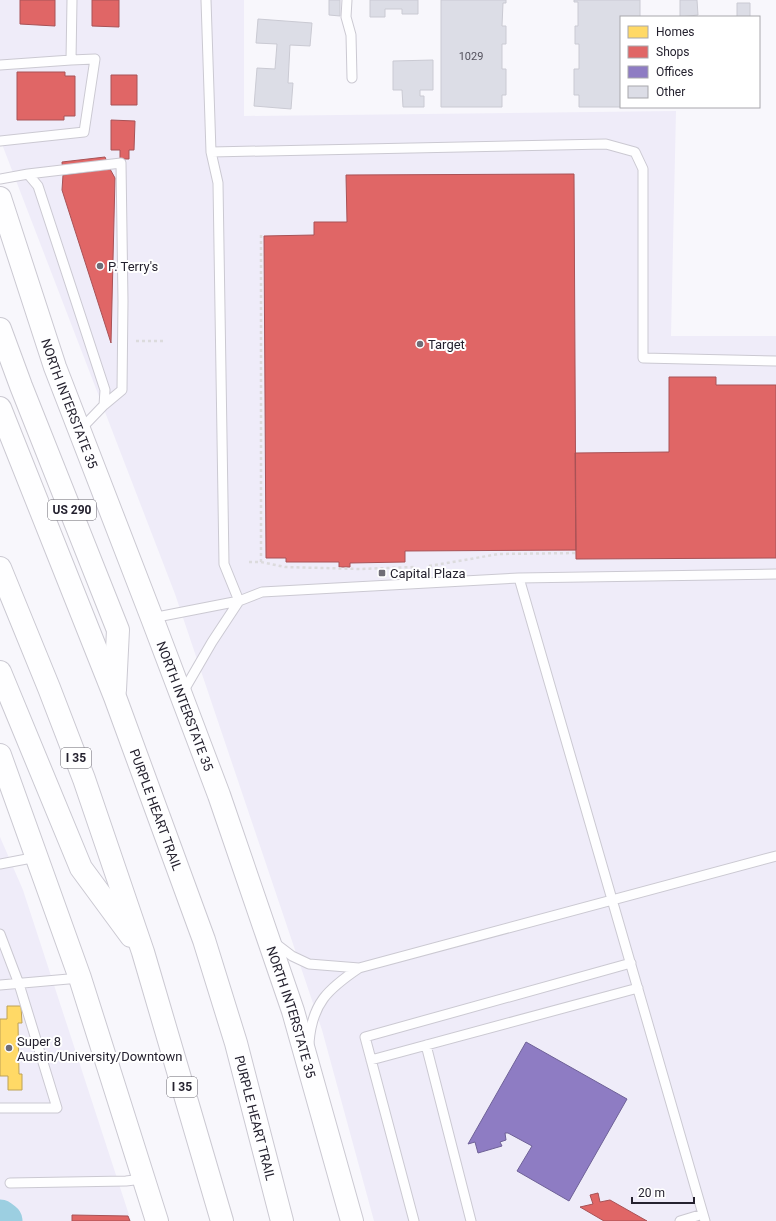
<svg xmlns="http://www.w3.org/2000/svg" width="776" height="1221" viewBox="0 0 776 1221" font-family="Roboto,sans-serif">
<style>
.built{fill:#efecf9}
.homes{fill:#ffd966;stroke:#bea256}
.shops{fill:#e06666;stroke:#a85256}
.offices{fill:#8e7cc3;stroke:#6e6197}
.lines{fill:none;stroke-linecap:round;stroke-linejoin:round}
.river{stroke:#9ccfe1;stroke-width:37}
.building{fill:#dcdde6;stroke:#cacad3}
.lane-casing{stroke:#cbc9d2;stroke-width:11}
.secondary-casing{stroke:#cbc9d2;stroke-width:24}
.highway-casing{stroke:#cbc9d2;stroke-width:24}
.path{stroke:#dcdbdd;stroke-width:2.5;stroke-dasharray:3 3;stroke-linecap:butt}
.lane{stroke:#fefeff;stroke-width:9}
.secondary{stroke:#fefeff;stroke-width:22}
.highway{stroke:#fefeff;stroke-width:22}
.poi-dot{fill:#6f6d77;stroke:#fff;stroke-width:1.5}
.labels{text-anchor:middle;stroke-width:4;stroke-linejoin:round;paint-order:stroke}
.number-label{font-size:11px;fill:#53515d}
.shield{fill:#fff;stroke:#66646d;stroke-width:1}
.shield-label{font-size:12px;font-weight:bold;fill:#25222f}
.poi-label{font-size:13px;fill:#25222f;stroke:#fff;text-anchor:start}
.street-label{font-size:13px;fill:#25222f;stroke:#fff}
</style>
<rect width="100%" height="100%" fill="#f8f7fc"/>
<!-- built -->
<path class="built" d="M0,0H244V116L676,111L671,336H776V1221H374L322,1030L175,594L0,139Z
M0,837L23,890L131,1221H14L0,1209Z"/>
<!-- homes -->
<path class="homes" d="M7,1006H21L22,1023H18L19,1074H22V1090H8V1076H0V1019H7Z"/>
<!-- shops -->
<path class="shops" d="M20,0H55V26L20,24Z
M92,0H119V27L92,26Z
M17,72H65V76H75V116H64V120H17Z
M111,75H137V105H111Z
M111,120L135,121L134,150H129V159H120V150H111Z
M105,157L110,169L63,175L62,162Z
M110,169L115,178L111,343L62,190L63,175Z
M574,174L576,550L405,551V562L350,563V567H339V562H286V558H266L264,236L314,235V222H347L346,175Z
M669,377H716V385H776V558L576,559L575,453L669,452Z
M598,1193L600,1202L610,1200L647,1221H604L580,1207L593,1204L590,1195Z
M72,1215L128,1216L130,1221H72Z"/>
<!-- offices -->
<path class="offices" d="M526,1042L627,1099L569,1201L517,1171L532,1146L508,1133H505L506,1140L500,1142L502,1146L478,1153L475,1142L468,1144Z"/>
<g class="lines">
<!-- river -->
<path class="river" d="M0,1218L4,1221"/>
</g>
<!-- building -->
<path class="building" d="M329,0H340V16L329,15Z
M370,0H418V14H402V9H385V17H370Z
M441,0H506V3H503L502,26H506V44H502V69H506V95H502V107H441Z
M574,0H640V17H621V107H640H579V95H574V69H579V44H575V26H578V2H574Z
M680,0H697L698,15L680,17Z
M737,3H750V17H737Z
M258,19L312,23L310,46L290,45L288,83H293L291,109L254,106L257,68L275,69L277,44L256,43Z
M433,60V90H420V96H424V107H403L402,90H393V61Z"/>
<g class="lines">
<!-- lane casing -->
<g class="lane-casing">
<path id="lane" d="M206,0L211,152L218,183L224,564L239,601
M347,0L346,17L351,35L352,78
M0,65L71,60L72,0
M0,141L84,132L95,59L71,60
M211,152L606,144L635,152L643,169V358L776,361
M28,174L121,163L123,301L122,390L104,405
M0,179L28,174L38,186L105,390L104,405L80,430
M519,578L705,1221
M152,618L239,601L262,592L519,578L776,574
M183,692L212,642L239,601
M0,864L37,857
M0,934L19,984L57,1108H0
M275,943L292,956L309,964L359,968
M0,985L80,978
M309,1043C312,1003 328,989 359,968L776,856
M426,1045L471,1221
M371,1060L638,988
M10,1183L126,1181L143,1179
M414,1221L365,1037L631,963
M680,1221L703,1214"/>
</g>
<!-- secondary casing -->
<g class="secondary-casing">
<g id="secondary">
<path id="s1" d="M0,198L55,367L152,618L219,795L293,1011L352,1221"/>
<path d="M0,755L80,978L157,1221"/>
</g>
</g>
<!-- highway casing -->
<g class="highway-casing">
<g id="highway">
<path d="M0,329L21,386L118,630L115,690"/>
<path id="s2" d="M0,408L115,697L204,940L236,1043L282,1221"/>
<path d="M0,568L49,688L84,779L143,952L222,1221"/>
<path d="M0,672L81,868L131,936"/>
</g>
</g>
<!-- path -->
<path class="path" d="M136,341H166
M249,562H261V235
M261,562L285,567L360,569L414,567
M429,566L499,554L576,553"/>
<!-- lane -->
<use href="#lane" class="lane"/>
<!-- secondary -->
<use href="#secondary" class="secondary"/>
<!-- highway -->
<use href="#highway" class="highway"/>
</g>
<!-- markers -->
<g class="poi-dot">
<circle cx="100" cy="266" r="4"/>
<circle cx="420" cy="344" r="4"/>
<rect x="378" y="569" width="8" height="8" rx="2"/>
<circle cx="9" cy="1048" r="4"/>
</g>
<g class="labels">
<!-- number labels -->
<g class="number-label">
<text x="471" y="60">1029</text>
</g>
<!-- shield labels -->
<g class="shield">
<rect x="48" y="500" width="48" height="20" rx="3"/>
<rect x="61" y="748" width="30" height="20" rx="3"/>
<rect x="167" y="1077" width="30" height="20" rx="3"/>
</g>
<g class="shield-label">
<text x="72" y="514">US 290</text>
<text x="76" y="762">I 35</text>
<text x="182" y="1091">I 35</text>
</g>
<!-- poi labels -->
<g class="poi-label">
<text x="108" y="271">P. Terry's</text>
<text x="428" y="349">Target</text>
<text x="390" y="578">Capital Plaza</text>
<text x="17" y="1046">Super 8<tspan x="17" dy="15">Austin/University/Downtown</tspan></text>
</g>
<!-- street labels -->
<g class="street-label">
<text dy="5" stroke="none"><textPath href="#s1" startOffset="217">NORTH INTERSTATE 35</textPath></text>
<text dy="5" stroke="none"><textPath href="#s1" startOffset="541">NORTH INTERSTATE 35</textPath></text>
<text dy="5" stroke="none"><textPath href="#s2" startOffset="431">PURPLE HEART TRAIL</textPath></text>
<text dy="5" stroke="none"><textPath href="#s1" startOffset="865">NORTH INTERSTATE 35</textPath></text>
<text dy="5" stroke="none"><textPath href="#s2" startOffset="755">PURPLE HEART TRAIL</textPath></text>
</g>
</g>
<!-- legend -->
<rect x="620" y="16" width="140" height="92" fill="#ffffff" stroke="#a8a7ac"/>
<rect x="628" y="26" width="20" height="12" fill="#ffd966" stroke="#a8a7ac"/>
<text x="656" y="36" font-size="12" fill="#25222f">Homes</text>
<rect x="628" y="46" width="20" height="12" fill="#e06666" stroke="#a8a7ac"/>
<text x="656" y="56" font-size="12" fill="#25222f">Shops</text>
<rect x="628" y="66" width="20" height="12" fill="#8e7cc3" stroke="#a8a7ac"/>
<text x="656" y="76" font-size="12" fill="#25222f">Offices</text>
<rect x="628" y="86" width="20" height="12" fill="#dcdde6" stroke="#a8a7ac"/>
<text x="656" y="96" font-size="12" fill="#25222f">Other</text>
<!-- scale -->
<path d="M632 1197v6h62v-6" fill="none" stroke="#25222f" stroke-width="2"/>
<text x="638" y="1197" font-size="12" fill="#25222f" stroke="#ffffff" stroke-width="3" paint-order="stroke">20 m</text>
</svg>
